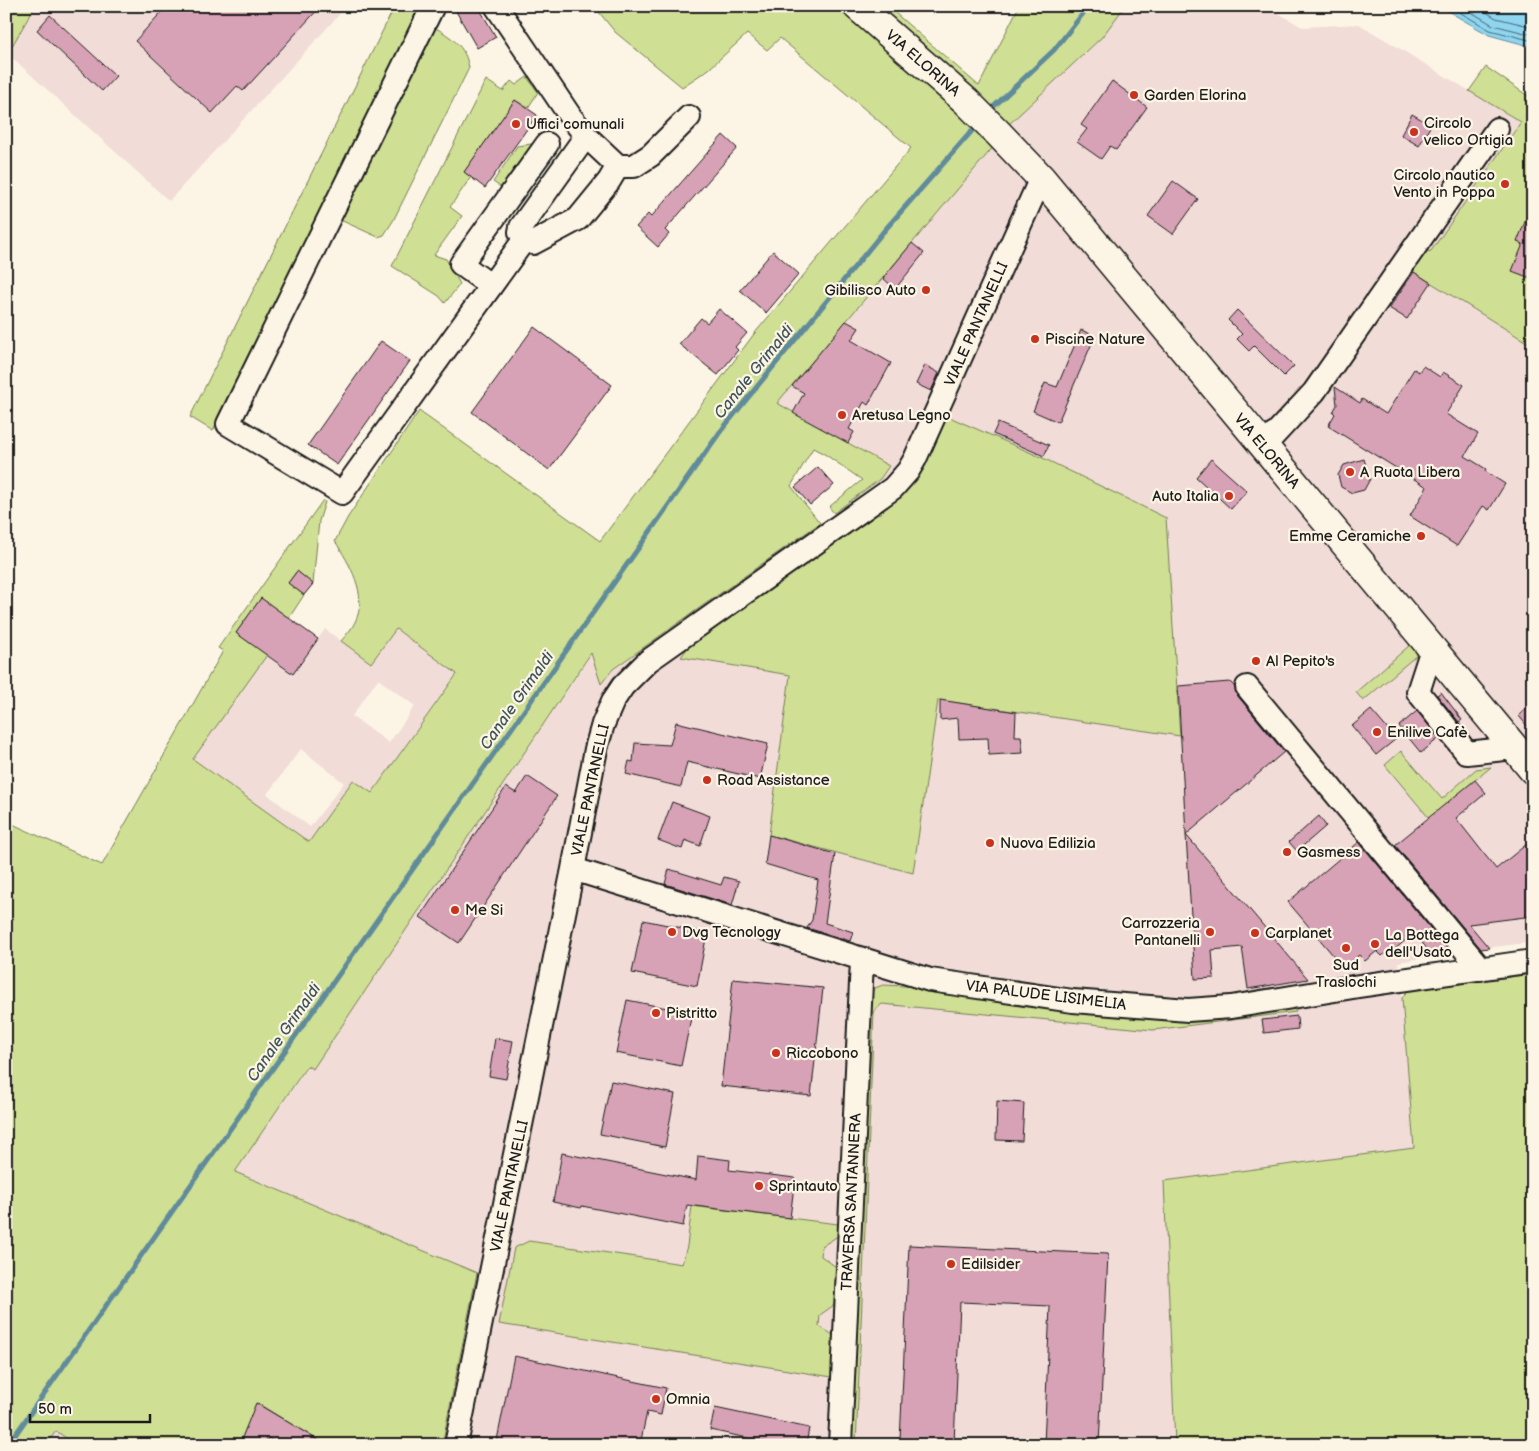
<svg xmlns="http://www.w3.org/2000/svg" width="1539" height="1451" viewBox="0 0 1539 1451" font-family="'Balsamiq Sans',sans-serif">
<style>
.built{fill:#f1dcd7;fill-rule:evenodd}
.green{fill:#cfdf93;stroke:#767e58}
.water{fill:#8ed5ef;stroke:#608b9b}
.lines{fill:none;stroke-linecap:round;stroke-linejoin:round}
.shore{stroke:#4a6670;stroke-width:1}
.stream{stroke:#608b9b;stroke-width:5}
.building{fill:#d8a2b6;stroke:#1c1c1c}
.minor-casing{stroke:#1c1c1c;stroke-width:26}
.major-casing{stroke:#1c1c1c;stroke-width:31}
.minor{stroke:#fcf5e5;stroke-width:22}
.major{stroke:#fcf5e5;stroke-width:28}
.poi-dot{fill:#c8321e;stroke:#fcf5e5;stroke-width:2}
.labels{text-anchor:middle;stroke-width:4.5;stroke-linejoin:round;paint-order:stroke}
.street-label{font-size:15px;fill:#1c1c1c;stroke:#fcf5e5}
.poi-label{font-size:15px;fill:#1c1c1c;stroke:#fcf5e5;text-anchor:start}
.water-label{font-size:16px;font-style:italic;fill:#3e545b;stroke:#fcf5e5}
</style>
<rect width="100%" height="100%" fill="#fcf5e5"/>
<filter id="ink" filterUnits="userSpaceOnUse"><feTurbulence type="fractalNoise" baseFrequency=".02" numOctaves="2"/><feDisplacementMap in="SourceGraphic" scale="10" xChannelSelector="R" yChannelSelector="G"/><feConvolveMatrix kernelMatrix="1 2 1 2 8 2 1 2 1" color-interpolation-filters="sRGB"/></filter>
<g filter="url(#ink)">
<!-- built -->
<path class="built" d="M6,6H347L169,201L6,52Z
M1125,6H1248L1273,10L1302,27L1359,24L1521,122H1533V942L1478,949L1398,962L1402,998L1414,1148L1164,1181L1175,1445H46L308,1066L313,1069L592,653L601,684L613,669L866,491L880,479L889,466L777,403L995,145L1006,127L1102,37Z
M325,629L371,663L396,629L457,673L372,793L353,780L309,842L193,759L267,655L293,674ZM378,679L415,706L389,743L352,716ZM301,749L344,783L310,827L267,794Z"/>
<!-- green -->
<path class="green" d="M6,6H35L8,53L6,52Z
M395,6H421L213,431L190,417Z
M594,6H840L958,109L875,6H887L979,86L1019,6H1125L1102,37L1006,127L995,145L777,403L889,466L880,479L834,513L829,507L862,480L826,455L813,448L791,486L820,523L613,669L601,684L591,653L313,1069L307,1066L235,1172L477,1273L442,1445H326L257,1403L239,1445H76L56,1431L46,1445H6V821L102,865L223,651L218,648L323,500L325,502L319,521L313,584L297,571L288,583L304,595L289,618L261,598L236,633L267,655L193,759L309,842L353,780L372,793L457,674L396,629L371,663L341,641C346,635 352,629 355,622C369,595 349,563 335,541L348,517L419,411L600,541L754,334L911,148L780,38L767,50L747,34L709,69L682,87L615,32Z
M433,26C452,38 465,45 469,68L393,221L384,235L378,237L338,219Z
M1486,67L1528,96H1533V346L1409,269L1419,253L1431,251L1521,122L1469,91Z
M527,77L538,92L528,108L515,100L464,172L471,177L450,207L462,216L434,255L446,259L460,284L445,303L439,296L392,266L486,80L503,91L511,81L516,85Z
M538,143L505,190L493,182L517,146Z
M947,416L1045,459L1166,518L1180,736L938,700L913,873L769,835L790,675L681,657L691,643L865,523L892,503L925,464Z
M1410,645L1418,654L1363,701L1356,692Z
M1401,751L1442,799L1476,769L1491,767L1429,818L1385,765Z
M1533,974V1445H1175L1164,1181L1414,1148L1402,998L1408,990Z
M883,985L1289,1004L1296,1012L1153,1030L882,1004L874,1011L856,1445H849L868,996L875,988Z
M692,1206L838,1224V1236L822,1246L821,1256L836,1267L834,1305L820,1315L819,1326L833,1335L832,1377L499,1324L514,1248L529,1241L682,1264L687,1246Z"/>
<!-- water -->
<path class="water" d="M1439,6H1533V47L1489,35Z"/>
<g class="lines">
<!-- shore -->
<path class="shore" d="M1449,6L1490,30L1533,41
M1461,6L1493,25L1533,35
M1476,6L1496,18L1533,27"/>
<!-- stream -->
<path class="stream" d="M988,112L1054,50L1089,6
M8,1445L720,432L883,232L978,124"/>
</g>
<!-- building -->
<path class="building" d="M167,6H321L243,91L237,86L212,113L135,41Z
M453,6H478L496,37L477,48Z
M50,15L116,76L102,91L37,30Z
M1112,81L1147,107L1116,150L1110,146L1101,159L1077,142L1087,129L1081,125Z
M515,100L537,115L485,188L464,172Z
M1412,114L1431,125L1419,146L1401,135Z
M723,135L737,148L665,230L669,234L658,247L636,227L648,214L651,217Z
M1173,181L1198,199L1173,234L1148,216Z
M1532,204H1533V279L1512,271L1523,244L1517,242Z
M912,243L924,253L895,289L883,278Z
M773,251L799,274L766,313L740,290Z
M1414,272L1431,283L1407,319L1389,308Z
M719,309L747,333L735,347L738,350L718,375L679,344L701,318L707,323Z
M1237,310L1294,366L1284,376L1254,346L1249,351L1237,339L1242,334L1228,320Z
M846,321L859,328L851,340L891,363L868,405L864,402L849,429L854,432L848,443L793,413L804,393L792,386Z
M534,327L612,385L549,470L472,412Z
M1081,330L1095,336L1058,422L1033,411L1045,383L1057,387Z
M381,341L410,361L337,465L308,445Z
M925,365L939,373L931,391L916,384Z
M1423,366L1440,377L1443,372L1464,385L1446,414L1478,434L1465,456L1486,469L1485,471L1505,484L1489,510L1483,506L1457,546L1410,516L1427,487L1328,426L1335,414L1333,412L1337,405L1335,387L1360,403L1362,399L1386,414L1414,369L1419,372Z
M998,423L1049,445L1044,456L993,434Z
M1211,459L1247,491L1231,509L1196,477Z
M1364,459L1370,479L1364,490L1352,493L1341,487L1338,475L1344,465Z
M818,467L834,485L810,505L795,487Z
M297,571L313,584L304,595L288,583Z
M261,598L318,639L293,674L236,633Z
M1230,682L1234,686L1237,695L1284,752L1186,835L1178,686Z
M1441,692L1462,720L1459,722L1437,695Z
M940,700L1016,712L1015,736H1021L1023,753L989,755L988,738L959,739L958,718L940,720Z
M1533,701V733L1519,716Z
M1371,710L1396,739L1376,755L1352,726Z
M1417,711L1439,738L1421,753L1399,726Z
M676,722L768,744L760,779L687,762L681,787L626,774L629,761L633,762L635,743L670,745Z
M527,776L557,796L459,943L420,917L506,787L516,793Z
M1475,780L1486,793L1456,818L1496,869L1533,839V916L1469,924L1489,948L1481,949L1395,845Z
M672,802L710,816L700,846L685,840L682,849L658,840Z
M1319,816L1326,826L1297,851L1289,842Z
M769,835L835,854L825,923L853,932L850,941L807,928L812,920L818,880L765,864Z
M1186,835L1224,879L1308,979L1248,989L1242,947L1212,950L1214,978L1195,979Z
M1359,842L1451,953L1433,956L1414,933L1394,950L1393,947L1382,956L1377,951L1365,961L1359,955L1344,968L1288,902Z
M669,869L721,885L724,877L739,881L732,905L665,884Z
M643,920L707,933L697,986L632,973Z
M733,979L823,988L811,1096L721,1086Z
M627,1000L692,1013L681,1066L616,1053Z
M1297,1016L1298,1029L1264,1033L1262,1020Z
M495,1038L513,1041L506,1079L489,1076Z
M611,1081L675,1094L665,1147L600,1134Z
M997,1101L1024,1103L1022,1141L996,1140Z
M562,1153L696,1180L698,1156L730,1160L729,1170L795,1178L790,1218L687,1205L683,1226L582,1206L581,1208L553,1202Z
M909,1245L1108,1254L1099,1445H1044L1050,1306L960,1302L954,1444L900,1441Z
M514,1356L666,1388L661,1415L647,1412L640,1445H496Z
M256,1403L326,1445H280L268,1438L265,1445H239Z
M715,1408L809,1428L806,1445H780L710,1430Z"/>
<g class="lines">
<!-- minor casing -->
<g class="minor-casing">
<path id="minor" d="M433,6L228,424L342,493L524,240
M496,6L570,116L586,136L618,166H634L651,155L689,117
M586,136L521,227L520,232L524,240L533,243L578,219L609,181L618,166
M490,285L461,264L547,144
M1264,446L1314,392L1497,129
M1432,649L1418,692L1467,753L1514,748
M1247,687L1481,969
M573,869L930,980L1073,1001L1188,1010L1231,1007L1359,986L1533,961
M456,1445L573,869L596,749L603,724L613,701L623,686L648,661L893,488L908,471L915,459L1041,178
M840,1445L862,960"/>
</g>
<!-- major casing -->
<g class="major-casing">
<path id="major" d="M857,6L966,101L999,134L1041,178L1533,770"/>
</g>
<!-- minor -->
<use href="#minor" class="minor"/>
<!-- major -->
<use href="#major" class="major"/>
</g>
</g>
<!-- markers -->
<g class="poi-dot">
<circle cx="1134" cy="95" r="5"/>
<circle cx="516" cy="124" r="5"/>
<circle cx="1414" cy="132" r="5"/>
<circle cx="1505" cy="184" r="5"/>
<circle cx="926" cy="290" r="5"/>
<circle cx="1035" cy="339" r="5"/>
<circle cx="842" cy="415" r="5"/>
<circle cx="1350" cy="472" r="5"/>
<circle cx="1229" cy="496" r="5"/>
<circle cx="1421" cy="536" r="5"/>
<circle cx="1256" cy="661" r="5"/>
<circle cx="1377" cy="732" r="5"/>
<circle cx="707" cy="780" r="5"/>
<circle cx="990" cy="843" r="5"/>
<circle cx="1287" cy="852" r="5"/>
<circle cx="455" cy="910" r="5"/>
<circle cx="672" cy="932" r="5"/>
<circle cx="1210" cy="932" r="5"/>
<circle cx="1255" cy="933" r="5"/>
<circle cx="1375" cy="944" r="5"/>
<circle cx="1346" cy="948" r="5"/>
<circle cx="656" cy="1013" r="5"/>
<circle cx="776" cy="1053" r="5"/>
<circle cx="759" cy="1186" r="5"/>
<circle cx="951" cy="1264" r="5"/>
<circle cx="656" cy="1399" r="5"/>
</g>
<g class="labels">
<!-- street labels -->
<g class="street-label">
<text transform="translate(923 63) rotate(41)" y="5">VIA ELORINA</text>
<text transform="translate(976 324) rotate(-66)" y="5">VIALE PANTANELLI</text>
<text transform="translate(1267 451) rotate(50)" y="5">VIA ELORINA</text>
<text transform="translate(590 790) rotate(-78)" y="5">VIALE PANTANELLI</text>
<text transform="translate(1046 995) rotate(7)" y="5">VIA PALUDE LISIMELIA</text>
<text transform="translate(509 1186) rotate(-78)" y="5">VIALE PANTANELLI</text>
<text transform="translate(851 1202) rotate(-87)" y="5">TRAVERSA SANTANNERA</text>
</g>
<!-- poi labels -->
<g class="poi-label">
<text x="1144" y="100">Garden Elorina</text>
<text x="1424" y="128">Circolo<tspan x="1424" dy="17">velico Ortigia</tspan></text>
<text x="526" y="129">Uffici comunali</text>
<text x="1495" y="180" text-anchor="end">Circolo nautico<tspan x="1495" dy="17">Vento in Poppa</tspan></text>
<text x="916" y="295" text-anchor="end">Gibilisco Auto</text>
<text x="1045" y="344">Piscine Nature</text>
<text x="852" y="420">Aretusa Legno</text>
<text x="1360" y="477">A Ruota Libera</text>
<text x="1219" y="501" text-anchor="end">Auto Italia</text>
<text x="1411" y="541" text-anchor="end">Emme Ceramiche</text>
<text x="1266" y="666">Al Pepito's</text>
<text x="1387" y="737">Enilive Cafè</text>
<text x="717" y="785">Road Assistance</text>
<text x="1000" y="848">Nuova Edilizia</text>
<text x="1297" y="857">Gasmess</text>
<text x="465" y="915">Me Si</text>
<text x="1200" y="928" text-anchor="end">Carrozzeria<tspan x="1200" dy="17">Pantanelli</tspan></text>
<text x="682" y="937">Dvg Tecnology</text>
<text x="1265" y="938">Carplanet</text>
<text x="1385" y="940">La Bottega<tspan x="1385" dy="17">dell'Usato</tspan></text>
<text x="1346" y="970" text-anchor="middle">Sud<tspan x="1346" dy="17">Traslochi</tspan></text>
<text x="666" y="1018">Pistritto</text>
<text x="786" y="1058">Riccobono</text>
<text x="769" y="1191">Sprintauto</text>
<text x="961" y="1269">Edilsider</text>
<text x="666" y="1404">Omnia</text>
</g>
<!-- water labels -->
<g class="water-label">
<text transform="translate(753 371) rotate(-51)" y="6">Canale Grimaldi</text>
<text transform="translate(516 700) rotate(-55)" y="6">Canale Grimaldi</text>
<text transform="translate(283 1032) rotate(-55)" y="6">Canale Grimaldi</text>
</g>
</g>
<!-- margin -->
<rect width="1539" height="1451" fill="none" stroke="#fcf5e5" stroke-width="25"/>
<rect x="12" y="12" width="1514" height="1426" fill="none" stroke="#1c1c1c" stroke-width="2" filter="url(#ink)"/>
<!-- scale -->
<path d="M30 1414v8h120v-8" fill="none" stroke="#1c1c1c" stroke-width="2.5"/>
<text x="38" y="1414" font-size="15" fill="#1c1c1c" stroke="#fcf5e5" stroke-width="4" paint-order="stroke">50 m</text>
</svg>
